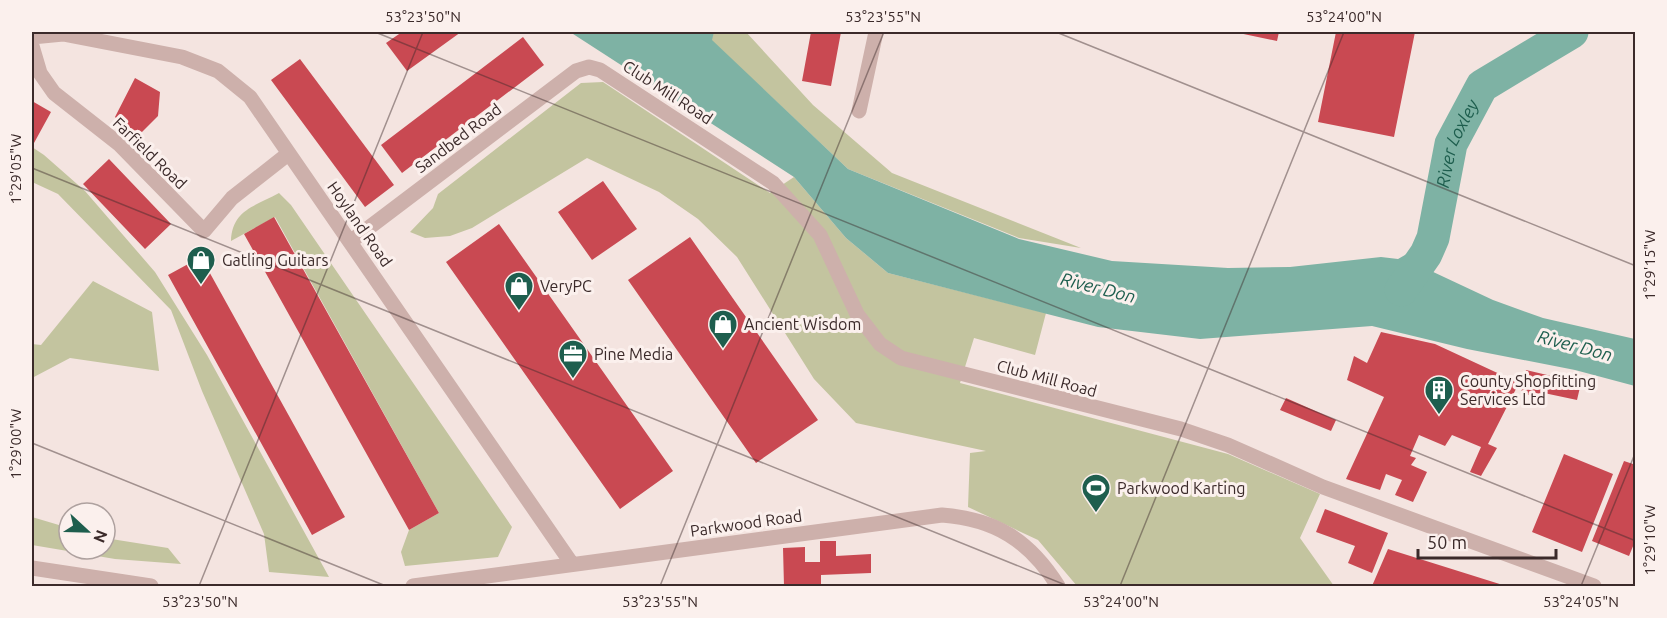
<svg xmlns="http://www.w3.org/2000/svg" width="1667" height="618" viewBox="0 0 1667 618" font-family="Ubuntu,sans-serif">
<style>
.green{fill:#c3c49f}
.water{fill:#7eb2a4}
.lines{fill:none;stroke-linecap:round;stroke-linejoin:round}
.river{stroke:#7eb2a4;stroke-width:33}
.building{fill:#c94952}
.minor{stroke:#cdb0ab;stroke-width:15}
.ticks{fill:none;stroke:#3b2a2a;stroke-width:1.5;stroke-opacity:0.45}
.labels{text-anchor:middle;stroke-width:6;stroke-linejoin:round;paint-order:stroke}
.street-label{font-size:16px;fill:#3b2a2a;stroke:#fbf0ed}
.poi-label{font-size:16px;fill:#3b2a2a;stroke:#fbf0ed;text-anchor:start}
.water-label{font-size:18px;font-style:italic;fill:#1e5e4e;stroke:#fbf0ed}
.neatline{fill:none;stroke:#3b2a2a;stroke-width:2}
.ticks-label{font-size:15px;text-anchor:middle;fill:#3b2a2a}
</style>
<rect width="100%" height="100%" fill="#f4e4e0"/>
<!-- green -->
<path class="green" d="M714,32H746L813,105L892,173L1081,248L1019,238L848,169L711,40Z
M603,82L770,193L794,177L846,238L888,273L1046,313L1035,355L974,338L960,383L1228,454L1320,494L1300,538L1334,586H1077L1038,540L968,507L970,453L986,451L856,423L814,379L737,257L698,219L659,192L587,158L472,228L450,236L425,238L410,232L433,208L438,194L581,83Z
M32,147L44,155L85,191L155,272L207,355L329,577L269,572L264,534L202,391L171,310L58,194L32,182Z
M279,193L291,205L512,527L498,557L405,566L401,552L409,530L439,513L275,217L231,241C232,210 255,206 279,193Z
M93,281L152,312L159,371L70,358L32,378V344L41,345Z
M32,517L69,528V549H105V538L168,548L181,564L115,559L32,545Z"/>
<!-- water -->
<path class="water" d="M570,32H714L712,40L848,169L1019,239L1112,261L1228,268L1290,267L1381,257L1398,259L1412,251L1434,257L1429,270L1493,300L1543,318L1635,339V386L1575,370L1467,349L1372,326L1200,339L1098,327L888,273L846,238L794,177Z"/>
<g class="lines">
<!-- river -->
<path class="river" id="s1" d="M1401,290L1426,254L1433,238L1451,144L1482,86L1572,32"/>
</g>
<!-- building -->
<path class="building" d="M402,32H461L407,71L386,43Z
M811,32H841L831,86L802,81Z
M1234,32H1279L1277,41Z
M1336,32H1415L1394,137L1318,122Z
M523,37L544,65L402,173L381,145Z
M300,59L394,185L365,207L271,80Z
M135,78L160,92L158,116L136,138L115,117Z
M32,101L51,112L34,143L32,141Z
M109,159L171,224L145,249L83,184Z
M603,181L637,229L592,260L558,212Z
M274,217L439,513L409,530L244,234Z
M499,224L673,471L620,509L446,262Z
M690,237L818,420L756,463L628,280Z
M201,257L345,517L312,535L168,275Z
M1381,332L1435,344L1519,383L1488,444L1497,448L1481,476L1470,472L1481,447L1452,435L1445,446L1419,435L1410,456L1416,458L1411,465L1427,472L1413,502L1395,495L1402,480L1386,474L1380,490L1346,479L1384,397L1347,380L1354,356L1367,363Z
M1526,370L1581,383L1577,400L1544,393L1542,398L1521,393Z
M1286,398L1336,420L1331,431L1280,410Z
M1564,454L1613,474L1582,552L1532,532Z
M1624,461L1636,465V539L1629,556L1592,541Z
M1325,509L1388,533L1372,573L1348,563L1355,546L1316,532Z
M820,541H836V556L871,554V573L821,575V586H784L783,548L805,547V562H820Z
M1388,549L1506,586H1372Z"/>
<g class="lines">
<!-- minor -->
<path class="minor" d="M32,37L63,34L182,57L218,71L250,97L572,564
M32,46L40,73L54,93L119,144L204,231L232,198L288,154
M859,111L876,32
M350,242L576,71L589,67L600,70L773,183L820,235L857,314L880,344L901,358L1181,429L1228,445L1323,487L1594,586
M32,568L151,586
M413,586L942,515C995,519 1029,540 1058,586"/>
</g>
<!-- ticks -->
<path class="ticks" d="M375,32L1636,541M1056,32L1636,266M32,168L1068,586M32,443L386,586M199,586L423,32M660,586L884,32M1120,586L1344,32M1581,586L1636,451"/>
<!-- icons -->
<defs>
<g id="shop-pin" transform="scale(1.5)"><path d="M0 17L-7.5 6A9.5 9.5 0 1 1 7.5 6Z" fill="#1e5e4e" stroke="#fbf0ed"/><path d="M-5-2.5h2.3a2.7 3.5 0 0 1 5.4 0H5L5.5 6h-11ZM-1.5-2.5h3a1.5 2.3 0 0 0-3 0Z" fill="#fff"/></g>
<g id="office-pin" transform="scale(1.5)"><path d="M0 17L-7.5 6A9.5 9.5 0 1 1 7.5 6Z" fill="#1e5e4e" stroke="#fbf0ed"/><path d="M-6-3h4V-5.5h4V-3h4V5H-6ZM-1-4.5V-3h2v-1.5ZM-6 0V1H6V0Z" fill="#fff"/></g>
<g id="building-pin" transform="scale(1.5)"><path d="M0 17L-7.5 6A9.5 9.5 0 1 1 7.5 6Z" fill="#1e5e4e" stroke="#fbf0ed"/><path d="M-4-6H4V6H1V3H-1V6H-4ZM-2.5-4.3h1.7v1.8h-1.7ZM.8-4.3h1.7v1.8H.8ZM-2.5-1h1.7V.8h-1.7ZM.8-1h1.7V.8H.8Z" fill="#fff"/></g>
<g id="stadium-pin" transform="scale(1.5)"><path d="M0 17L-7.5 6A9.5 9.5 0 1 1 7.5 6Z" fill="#1e5e4e" stroke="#fbf0ed"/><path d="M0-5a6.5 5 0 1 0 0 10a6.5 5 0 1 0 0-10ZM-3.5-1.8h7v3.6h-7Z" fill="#fff"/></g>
</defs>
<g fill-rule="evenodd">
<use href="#shop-pin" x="201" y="260"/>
<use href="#shop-pin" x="519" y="286"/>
<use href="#shop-pin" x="723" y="324"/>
<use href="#office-pin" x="573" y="354"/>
<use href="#building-pin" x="1439" y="390"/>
<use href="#stadium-pin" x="1096" y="488"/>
</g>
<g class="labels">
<!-- street labels -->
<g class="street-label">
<text transform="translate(668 92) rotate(33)" y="6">Club Mill Road</text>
<text transform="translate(458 138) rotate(-37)" y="6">Sandbed Road</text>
<text transform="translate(150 153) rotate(44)" y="6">Farfield Road</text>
<text transform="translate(360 224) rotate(55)" y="6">Hoyland Road</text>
<text transform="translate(1047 378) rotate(15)" y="6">Club Mill Road</text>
<text transform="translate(746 523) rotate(-8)" y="6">Parkwood Road</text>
</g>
<!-- poi labels -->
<g class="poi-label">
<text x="222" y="266">Gatling Guitars</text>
<text x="540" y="292">VeryPC</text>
<text x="744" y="330">Ancient Wisdom</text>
<text x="594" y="360">Pine Media</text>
<text x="1460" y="387">County Shopfitting<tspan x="1460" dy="18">Services Ltd</tspan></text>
<text x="1117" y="494">Parkwood Karting</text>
</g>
<!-- water labels -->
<g class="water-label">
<text dy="6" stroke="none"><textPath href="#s1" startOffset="159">River Loxley</textPath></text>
<text transform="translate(1098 288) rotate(14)" y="6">River Don</text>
<text transform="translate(1575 346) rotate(15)" y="6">River Don</text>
</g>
</g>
<!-- border -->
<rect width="1667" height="618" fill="none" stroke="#fbf0ed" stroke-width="66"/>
<!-- north arrow -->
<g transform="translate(87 531) rotate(112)"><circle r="28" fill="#fbf0ed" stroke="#aea19f" stroke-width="1.5"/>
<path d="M0-4.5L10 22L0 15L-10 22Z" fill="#1e5e4e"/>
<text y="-9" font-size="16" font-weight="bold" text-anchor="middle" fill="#3b2a2a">N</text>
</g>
<!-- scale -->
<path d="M1418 549v9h138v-9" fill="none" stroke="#3b2a2a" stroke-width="3"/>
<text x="1427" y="549" font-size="18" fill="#3b2a2a" stroke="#fbf0ed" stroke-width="4.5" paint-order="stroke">50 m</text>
<rect x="33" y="33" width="1601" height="552" class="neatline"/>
<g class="ticks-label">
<text x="423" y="22">53°23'50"N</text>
<text x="883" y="22">53°23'55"N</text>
<text x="1344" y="22">53°24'00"N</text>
<text transform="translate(16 169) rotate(-90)" y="5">1°29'05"W</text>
<text transform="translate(1650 265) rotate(-90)" y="5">1°29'15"W</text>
<text transform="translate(16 444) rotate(-90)" y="5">1°29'00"W</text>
<text transform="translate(1650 540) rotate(-90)" y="5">1°29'10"W</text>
<text x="200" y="607">53°23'50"N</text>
<text x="660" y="607">53°23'55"N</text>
<text x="1121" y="607">53°24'00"N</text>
<text x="1581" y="607">53°24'05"N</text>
</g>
</svg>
